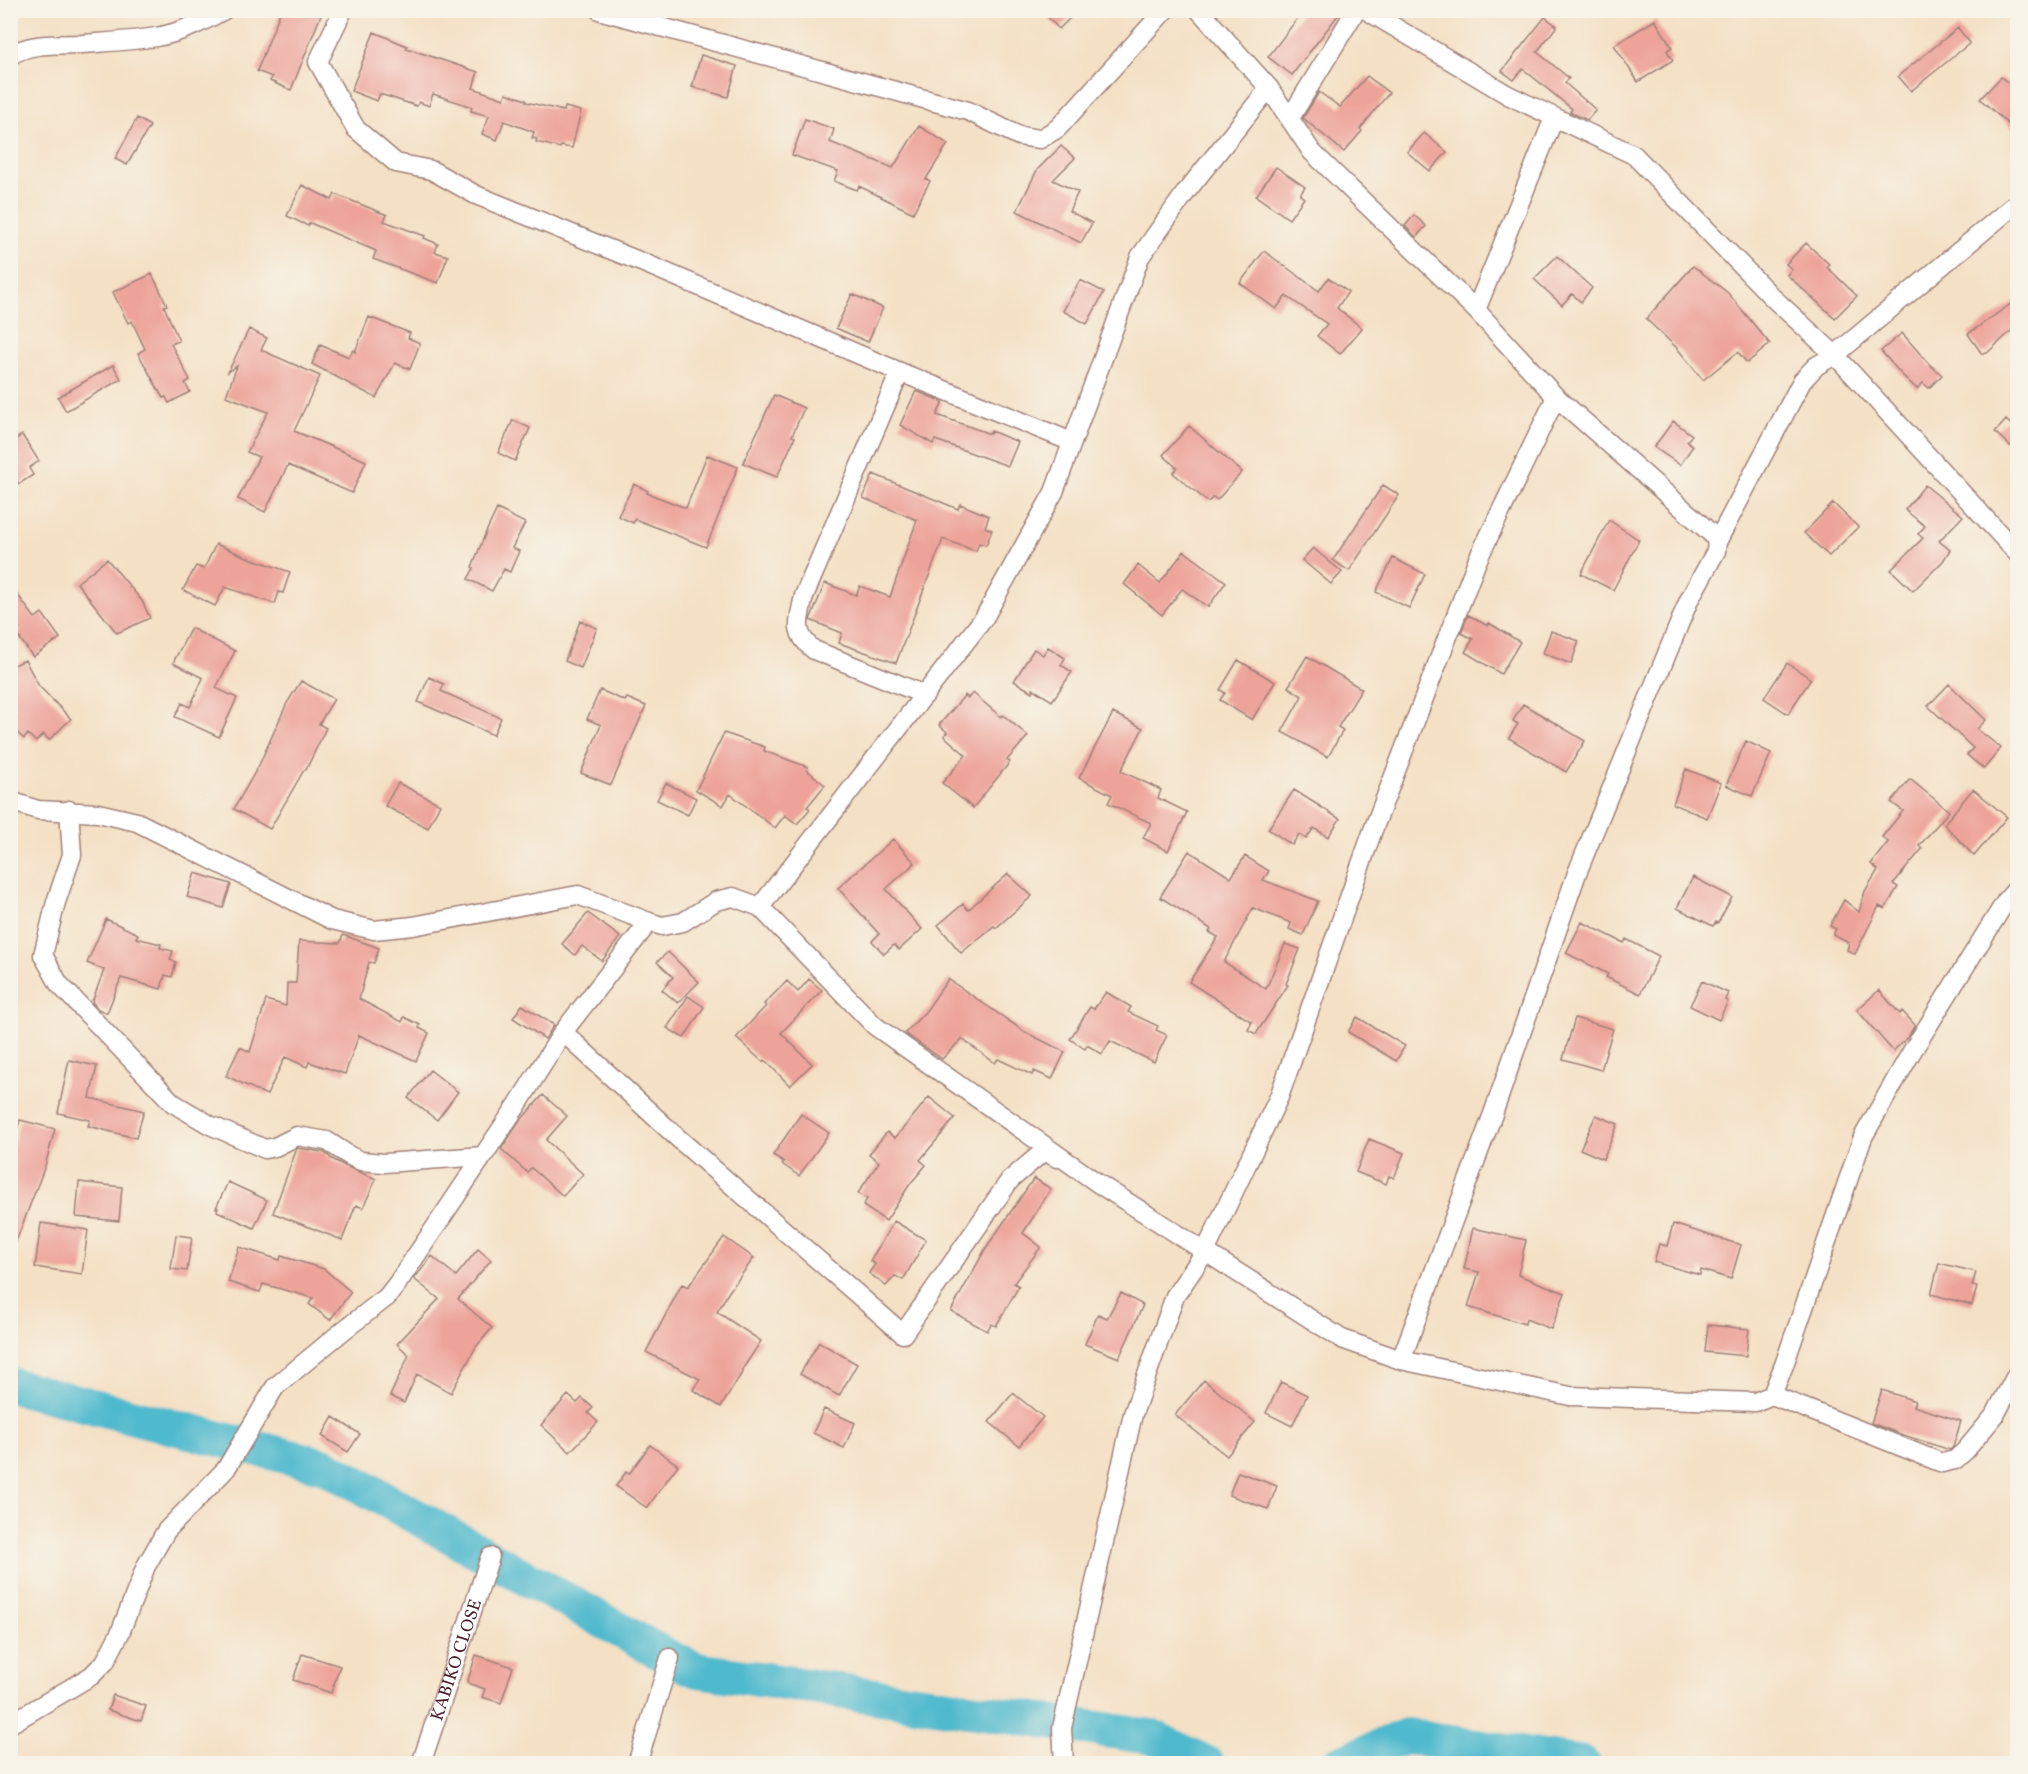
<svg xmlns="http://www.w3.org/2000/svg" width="2028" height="1774" viewBox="0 0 2028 1774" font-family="Vollkorn,serif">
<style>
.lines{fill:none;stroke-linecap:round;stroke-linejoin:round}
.river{stroke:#50b9ce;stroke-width:36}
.building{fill:#eda39a}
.street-casing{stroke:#9f8078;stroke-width:21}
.street{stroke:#fff;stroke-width:18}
.labels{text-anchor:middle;stroke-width:6;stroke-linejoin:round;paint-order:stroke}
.street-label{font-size:18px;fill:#4a1f2b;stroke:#f7f3e8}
</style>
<rect width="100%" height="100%" fill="#f7f3e8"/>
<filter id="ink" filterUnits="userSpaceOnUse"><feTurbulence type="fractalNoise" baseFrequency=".0167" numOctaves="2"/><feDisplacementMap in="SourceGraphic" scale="12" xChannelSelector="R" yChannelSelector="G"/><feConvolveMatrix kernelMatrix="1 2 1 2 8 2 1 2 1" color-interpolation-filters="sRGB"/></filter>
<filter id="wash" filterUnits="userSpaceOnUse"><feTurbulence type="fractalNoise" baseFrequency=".008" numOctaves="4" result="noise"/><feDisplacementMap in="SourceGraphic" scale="24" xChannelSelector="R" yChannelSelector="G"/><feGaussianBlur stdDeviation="1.35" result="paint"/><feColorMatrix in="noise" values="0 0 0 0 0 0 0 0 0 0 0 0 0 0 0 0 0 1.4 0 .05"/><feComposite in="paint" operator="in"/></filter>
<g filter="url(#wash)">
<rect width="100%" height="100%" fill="#f4e0c5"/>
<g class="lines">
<!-- river -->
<path class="river" d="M10,1385L325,1466L670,1658L697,1670L1152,1737L1207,1764
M1338,1764L1407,1736L1582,1764"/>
</g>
<g id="blocks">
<!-- building -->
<path class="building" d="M281,10H323L291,90L270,81L272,77L257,71Z
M1041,10H1078L1059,29Z
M1304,10H1342L1292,75L1268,57Z
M1545,17L1557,26L1537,52L1569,78L1565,83L1596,110L1587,120L1570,112L1572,109L1523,69L1514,80L1502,71Z
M1655,20L1672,47L1667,51L1673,60L1638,82L1614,45Z
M1958,28L1970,43L1911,91L1898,76Z
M374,32L407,46L406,48L478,72L473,88L504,99L506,93L526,100V102L564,111L565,107L581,111L572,148L561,146L560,148L536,142L537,139L532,138L534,132L504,121L497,140L482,134L489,116L471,111L472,107L433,94L429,106L419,102L417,106L380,94L377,101L351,91Z
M701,55L737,66L728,97L692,87Z
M1367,76L1389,93L1360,129L1362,131L1344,152L1303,118L1319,92L1340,107Z
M2001,77L2018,91V133L1980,99Z
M137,118L150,126L127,165L115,159Z
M805,119L834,129L830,142L893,168L919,126L948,144L926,179L930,181L913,213L859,186L857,190L834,181L838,171L792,155Z
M1424,133L1447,152L1430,171L1407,152Z
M1061,146L1075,158L1053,180L1078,192L1069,211L1092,223L1081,243L1017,211L1037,170Z
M1276,167L1305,187L1300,195L1304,198L1289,219L1256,196Z
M302,185L332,200L335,194L387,215L384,221L425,236L424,238L438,244L435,252L448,256L438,283L373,259L376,251L310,223L308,226L287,216Z
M1414,215L1426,226L1416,237L1405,226Z
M1806,243L1830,265L1827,267L1857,296L1835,318L1787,275L1792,269L1786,264Z
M1264,251L1319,291L1328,278L1348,292L1337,308L1362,328L1340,354L1317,336L1327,324L1286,296L1276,309L1240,283Z
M1557,256L1592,288L1581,302L1572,294L1562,305L1534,279Z
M1693,266L1728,293L1770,344L1747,363L1738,352L1703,380L1677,348L1646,319Z
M152,274L167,305L164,306L179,341L171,344L190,380L185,383L190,392L169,403L166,397L163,398L138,353L145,349L132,321L128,323L113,292Z
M1080,280L1104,292L1087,324L1063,311Z
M852,294L883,308L868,342L836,328Z
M2018,299V325L1987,353L1986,352L1982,354L1968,334Z
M369,317L410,333L408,338L420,343L410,369L395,363L376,398L312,364L320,345L349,357L353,350L355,352Z
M249,329L267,338L261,350L320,376L294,431L366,461L352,493L288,465L265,512L238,499L259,457L247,452L268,412L226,396L237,366L228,372Z
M1902,333L1929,364L1942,375L1929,388L1923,383L1917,389L1902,375L1881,351Z
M113,365L121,379L66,411L58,397Z
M916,391L943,402L937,415L990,434L991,431L1018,442L1008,466L935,440L933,444L900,425Z
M774,395L804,408L792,436L795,437L777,477L743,463Z
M513,420L530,428L515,461L498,453Z
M2006,420L2018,431V437L2010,446L1995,432Z
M1673,421L1692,435L1687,441L1693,446L1680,465L1654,447Z
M1189,426L1242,472L1217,500L1213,497L1208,502L1173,473L1177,468L1163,455Z
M22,435L39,461L29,468L33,475L19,484L10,470V443Z
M707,455L738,467L706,547L635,519L633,523L618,516L634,484L648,491L647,493L686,508Z
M873,474L958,509L960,504L989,516L985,527L992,530L986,545L979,543L976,551L943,539L896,663L839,643L842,633L810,620L825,583L856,595L860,586L890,597L917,520L863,498Z
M1383,485L1399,495L1349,571L1333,560Z
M1925,485L1963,516L1939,541L1950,550L1943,561L1913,591L1891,570L1923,538L1918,534L1925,526L1905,510Z
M1833,503L1858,527L1829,556L1804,533Z
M497,509L525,523L512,548L519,551L510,572L504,569L492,591L468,579L474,568L472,567L486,532Z
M1609,520L1639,540L1613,590L1581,574Z
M216,544L244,556L290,572L283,593L279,592L275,604L225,587L215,606L183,590L196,566L204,569Z
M1313,548L1342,572L1331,584L1302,560Z
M1184,551L1226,582L1208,607L1182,589L1162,615L1124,584L1138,565L1160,583Z
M1393,558L1425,574L1409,608L1376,592Z
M107,559L142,601L150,618L117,633L77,583Z
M10,585L35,618L42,613L60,638L33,657L15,632L20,629L10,617Z
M1468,615L1488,626L1489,623L1520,642L1501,674L1465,652L1473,639L1461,633Z
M580,621L597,628L581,668L565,661Z
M191,628L235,651L216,688L237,698L219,737L175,717L182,703L190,707L203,678L173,663Z
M1551,631L1579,641L1571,664L1543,653Z
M1048,647L1065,658L1061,665L1072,672L1052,701L1033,689L1032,692L1014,681L1034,649L1043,655Z
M1307,656L1362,689L1338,727L1343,730L1328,757L1282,732L1302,696L1288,687Z
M25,660L39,686L71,719L49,740L43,734L36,742L28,734L24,739L10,726V667Z
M1238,660L1275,682L1252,720L1220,700L1225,693L1220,690Z
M1787,663L1811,679L1788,714L1764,698Z
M429,677L444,684L441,691L501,718L493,735L418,702Z
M301,681L334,699L319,724L326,728L306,770H304L270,829L234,809L259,765L287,703Z
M1949,684L1986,720L1977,729L2001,748L1984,769L1967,755L1973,748L1928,706Z
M600,690L625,701L627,698L646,706L611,785L581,773L601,725L587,719Z
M973,693L1001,717L1003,715L1028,736L1007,760L1010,762L973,808L942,783L966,755L944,736L947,732L939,725L965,695L968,698Z
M1523,704L1585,741L1566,772L1509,738L1518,724L1513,721Z
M1113,713L1143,728L1121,771L1161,790L1158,798L1187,812L1168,851L1143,838L1151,823L1108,803L1112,795L1079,778Z
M724,733L765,747L764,751L808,767L807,770L825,785L807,807L810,809L797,824L785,815L775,828L730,794L723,806L696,790Z
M1746,741L1771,753L1752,796L1726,785Z
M1686,769L1721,783L1707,818L1673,804Z
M1910,779L1949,811L1919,846L1922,849L1893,884L1898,887L1885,909L1879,906L1855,954L1847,950L1849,943L1833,935L1836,929L1830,926L1844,900L1859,912L1865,891L1878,870L1871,864L1888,842L1882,837L1903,811L1891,802Z
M398,783L440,804L428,828L385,806Z
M666,783L696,798L688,815L657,800Z
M1973,789L2007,817L1974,856L1944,824Z
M1294,790L1340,819L1328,837L1314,828L1306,839L1299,834L1292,845L1268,829Z
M893,839L915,863L886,889L922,929L899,950L894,945L884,954L872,941L879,934L838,888Z
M1189,851L1231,878L1245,856L1269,871L1263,880L1318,901L1303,935L1289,929L1291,923L1253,908L1224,962L1266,989L1285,944L1300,949L1286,984L1288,985L1256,1034L1248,1030L1252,1022L1189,982L1218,937L1209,932L1211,929L1160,897Z
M195,873L231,884L223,908L187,897Z
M1008,874L1032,896L996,928L994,926L961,953L938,925L963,904L968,910Z
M1693,877L1732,897L1718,923L1716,922L1713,926L1677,908Z
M588,913L620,937L602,961L582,946L575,955L562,944Z
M106,919L138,934L136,938L161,944L160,948L173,951L170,960L176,962L172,977L165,975L161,989L121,978L107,1013L98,1009L92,1002L104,970L87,963Z
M1582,922L1624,943L1626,939L1659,956L1640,994L1606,977L1608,974L1566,953Z
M343,935L379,948L374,963L369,962L359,999L402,1022L404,1017L420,1025L419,1028L429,1033L416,1061L359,1035L345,1074L309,1062L307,1067L285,1057L267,1095L226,1076L240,1047L250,1052L266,1000L286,1006L287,983H296L299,941L340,943Z
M668,952L699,982L678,1003L662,990L673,977L657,962Z
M809,979L822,990L781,1033L812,1064L790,1086L765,1060L763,1062L736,1038L766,1006L764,1004L787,981L798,992Z
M948,979L1025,1032L1065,1052L1052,1079L1034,1071L1032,1075L998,1059L995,1063L962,1039L942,1059L906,1034L905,1033L926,1011Z
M1702,981L1728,993L1725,1000L1728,1001L1719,1020L1690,1006Z
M1879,990L1900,1014L1902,1011L1915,1025L1908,1037L1893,1051L1857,1010Z
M1106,992L1131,1007L1128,1012L1158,1026L1156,1030L1167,1035L1154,1062L1110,1041L1102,1054L1087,1045L1085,1049L1070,1039L1090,1007L1094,1009Z
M688,996L704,1007L684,1038L667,1028Z
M522,1005L554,1025L545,1039L513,1018Z
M1357,1017L1405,1046L1396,1061L1348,1032Z
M1575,1018L1613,1029L1601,1070L1563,1059Z
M69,1060L97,1066L90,1098L144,1111L136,1138L88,1126L90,1120L58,1113Z
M430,1070L458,1092L437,1120L408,1098Z
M543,1095L567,1116L546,1140L583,1174L563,1196L535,1171L531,1168L527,1172L501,1149L520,1121Z
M929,1097L955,1118L920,1160L926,1165L910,1184L886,1221L863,1206L867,1199L858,1193L879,1162L869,1154L887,1132L895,1138Z
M801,1114L829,1133L799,1176L782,1164L784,1162L773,1155Z
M1596,1115L1618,1124L1603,1159L1580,1149Z
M20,1120L55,1129L45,1166L12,1252L10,1155Z
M1369,1139L1404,1153L1394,1178L1389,1176L1386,1184L1356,1172Z
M297,1148L323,1152L330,1157V1158L345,1166L376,1179L363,1208L356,1205L342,1240L273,1213Z
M1034,1178L1051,1189L1023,1233L1041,1247L1014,1283L1019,1286L996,1326L991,1324L987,1331L951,1311L986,1248Z
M79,1182L122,1187L119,1221L76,1217Z
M228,1182L267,1200L254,1228L217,1211L218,1208H216Z
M894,1221L926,1240L903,1280L895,1276L886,1286L869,1273L875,1264L870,1261Z
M41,1223L88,1230L82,1274L35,1267Z
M1673,1224L1741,1245L1731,1279L1701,1270L1700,1275L1654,1262L1659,1244L1667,1246Z
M1473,1228L1526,1240L1518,1275L1565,1293L1551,1329L1526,1319L1525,1324L1468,1307L1479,1272L1464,1269Z
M176,1235L192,1237L187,1271L171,1269Z
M724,1237L754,1258L728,1293L717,1312L761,1341L742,1370L743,1371L721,1407L693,1390L700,1379L646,1352L682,1284L688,1287Z
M239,1247L280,1260L281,1256L324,1269L351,1292L330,1320L309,1304L313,1298L263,1284L260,1292L228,1282Z
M478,1249L491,1260L458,1299L492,1328L476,1347L451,1393L417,1374L404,1403L390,1396L409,1355L397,1344L439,1299L414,1279L432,1256L456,1276Z
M1939,1263L1976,1272L1972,1286L1977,1287L1972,1305L1931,1294Z
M1121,1293L1143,1305L1119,1358L1085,1344L1098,1314L1107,1318Z
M1708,1325L1749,1329L1746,1356L1705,1352Z
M819,1342L857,1364L839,1396L800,1374Z
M1204,1380L1255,1422L1227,1456L1175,1415Z
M1281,1382L1307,1395L1292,1426L1266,1413Z
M1882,1390L1915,1401L1913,1406L1961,1421L1953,1447L1950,1450L1903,1435L1871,1423Z
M1013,1393L1043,1417L1019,1446L989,1422Z
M568,1395L577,1403L582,1398L593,1408L588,1413L598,1422L570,1452L541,1425Z
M824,1409L855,1423L844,1448L813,1433Z
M333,1417L360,1434L348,1452L322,1436Z
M650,1445L678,1465L647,1508L616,1486L626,1472L629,1474Z
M1238,1472L1277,1486L1268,1509L1229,1495Z
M302,1654L340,1666L331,1693L293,1680Z
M476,1655L513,1667L501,1703L482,1697L485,1689L467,1683Z
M113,1695L146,1706L141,1721L108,1710Z"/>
</g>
</g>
<g filter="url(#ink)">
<use href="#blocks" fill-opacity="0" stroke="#9f8078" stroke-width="1.5"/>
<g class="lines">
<!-- street casing -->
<g class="street-casing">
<g id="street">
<path d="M343,10L318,62L356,129L396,163L431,170L476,195L651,266L900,372L1072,442"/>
<path d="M599,10L968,111L1019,136L1040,139L1058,128L1165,10"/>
<path d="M1199,10L1269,88L1312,152L1476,310L1556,397L1713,535L1717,542"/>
<path d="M1366,10L1508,95L1634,155L1773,298L1835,355L2018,554"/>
<path d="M10,56C29,42 60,45 82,44C107,42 131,41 156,37C181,33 202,22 224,10"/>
<path d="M1290,118L1356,10"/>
<path d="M1476,310L1554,118"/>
<path d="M900,372L804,596C799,620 792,633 814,650L925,695"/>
<path d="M10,801L38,810L98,813L137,822L332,920L374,930L413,926L578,895L649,922L662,926L683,922L716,901L733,897L760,907L875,1026L1099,1184L1342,1339L1401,1360L1570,1396L1755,1402L1772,1395L1784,1365L1863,1137L1911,1053L2006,901L2018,887"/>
<path d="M69,810L72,855L56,902L43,955L59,984L173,1103L210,1125L265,1149L275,1147L297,1136L327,1141L350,1156L361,1161L384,1163L483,1156"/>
<path d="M760,907L984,618L1054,492L1140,257L1186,192L1269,88"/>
<path d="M563,1032L680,1140L903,1334L1010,1180L1044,1151L1057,1158"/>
<path d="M1401,1360L1493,1114L1577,873L1689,600L1716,551L1717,542L1802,381L1816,366L1835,355L2018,202"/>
<path d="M1772,1395L1942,1463L1955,1460L1965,1451L1995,1415L2018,1372"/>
<path d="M10,1724L91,1676L105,1662L120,1633L146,1566L166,1531L226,1469L275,1387L344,1330L387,1297L397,1284L518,1104L563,1032L649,922"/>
<path id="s1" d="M421,1764L490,1557"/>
<path d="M637,1764L670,1658"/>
<path d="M1064,1764L1062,1728L1133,1414L1175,1296L1205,1252L1279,1097L1373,830L1477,561L1556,397"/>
</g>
</g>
<!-- street -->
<use href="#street" class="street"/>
</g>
</g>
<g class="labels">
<!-- street labels -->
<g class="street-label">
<text dy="6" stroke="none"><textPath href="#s1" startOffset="110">KABIKO CLOSE</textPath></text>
</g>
</g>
<!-- margin -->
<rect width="2028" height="1774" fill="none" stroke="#f7f3e8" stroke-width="36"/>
</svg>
